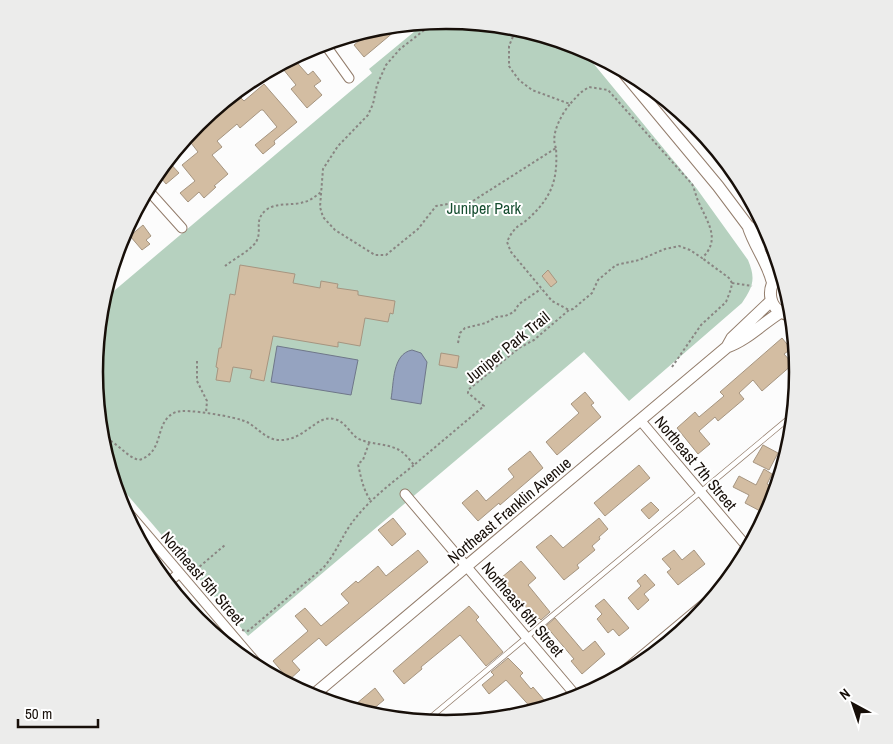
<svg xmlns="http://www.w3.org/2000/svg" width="893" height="744" viewBox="0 0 893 744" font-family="'Archivo Narrow',sans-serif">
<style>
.green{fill:#b6d1bf}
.water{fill:#95a3c0;stroke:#6f7789}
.building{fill:#d3bda2;stroke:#a69580}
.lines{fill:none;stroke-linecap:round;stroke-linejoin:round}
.service-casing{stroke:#937d6c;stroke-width:6}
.minor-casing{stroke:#937d6c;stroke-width:11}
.tertiary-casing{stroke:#937d6c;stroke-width:13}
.path{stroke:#898582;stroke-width:2;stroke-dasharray:2.5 2.5;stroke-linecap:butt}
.service{stroke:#fff;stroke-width:4.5}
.minor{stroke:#fff;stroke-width:9}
.tertiary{stroke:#fff;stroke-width:11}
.labels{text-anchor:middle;stroke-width:4;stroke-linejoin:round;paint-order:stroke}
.park-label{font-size:16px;fill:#174e31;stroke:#fff}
.street-label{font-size:16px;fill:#170f09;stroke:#fff}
.rim{fill:none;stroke:#170f09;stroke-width:2.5}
</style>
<rect width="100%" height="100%" fill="#fcfcfc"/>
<!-- green -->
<path class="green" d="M447,20L515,27L579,46L697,189L748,260C756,279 753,287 742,303L629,401L584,352L248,636L113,478L101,440L95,372L102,301L372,73L369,69L426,22Z"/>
<!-- water -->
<path class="water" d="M277,346L358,360L351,395L271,382Z
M412,350L421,353L427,362L421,404L391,399C394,383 392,354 412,350Z"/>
<!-- building -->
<path class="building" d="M390,26L395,31L364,57L354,45L375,28Z
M292,57L308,75L313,71L321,81L314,86L322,95L307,108L291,89L296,85L279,64Z
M264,84L297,122L274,141L275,144L263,154L255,145L277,127L263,110H261L240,128L237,124L217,141L222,147L212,155L228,174L214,186L216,187L204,198L199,192L188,202L180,193L195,181L182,165L198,152L188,139L213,118L210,114L218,107L221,111L239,96L244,101Z
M168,161L179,173L166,184L157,173Z
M143,225L151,236L146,240L150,244L142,250L130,236Z
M240,265L295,274L293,283L320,288L321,281L338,284L337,288L358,291V295L395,301L393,314L390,313L388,322L365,318L360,346L338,342V347L273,336L264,381L250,378L252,370L233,367L230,382L216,380L218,368L216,367L219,348H221L230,294L235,295Z
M548,270L557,282L551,287L542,276Z
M782,338L791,349L784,354L793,364L762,391L753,380L739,393L744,399L718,421L715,417L699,431L710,444L698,454L677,428L695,412L699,417L724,396L720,392Z
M441,353L459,356L457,368L439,365Z
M585,392L594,403L591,405L601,417L557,455L546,442L579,413L571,404Z
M763,445L778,453L769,470L753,462Z
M530,451L543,468L500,505L499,503L478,521L462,503L477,490L486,501L514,477L508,469Z
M639,465L650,478L605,516L594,503Z
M764,469L772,474L767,484L774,488L762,512L745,503L749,495L733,487L739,476L756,485Z
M651,502L659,510L649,519L641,510Z
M393,518L406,534L392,546L378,530Z
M599,518L608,529L599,537L600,539L592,546L595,550L577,565L579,568L564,580L536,547L551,535L563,548Z
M418,550L428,562L326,646L319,638L292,661L300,670L289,680L273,661L308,631L295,616L305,608L321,626L349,603L341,594L356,581L358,583L378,566L386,576Z
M674,550L682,560L694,550L705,564L678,585L667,572L671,569L662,559Z
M521,561L536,578L528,585L550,612L541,620L539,618L537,620L501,578Z
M645,574L655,585L644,594L649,600L638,610L628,598L641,586L637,581Z
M604,599L629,628L619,636L613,629L608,633L597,619L602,614L595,606Z
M469,606L479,617L476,620L503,652L486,666L460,635L421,667L422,669L404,684L393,671Z
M555,618L583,651L595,641L605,654L582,674L571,661L574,659L546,626Z
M508,658L523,673L520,676L531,689L533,687L550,707L534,711L506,680L489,694L482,685L494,675L491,672Z
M375,688L384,700L367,714L364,713L356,704Z"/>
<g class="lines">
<!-- service casing -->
<g class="service-casing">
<path id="service" d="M230,647L238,641
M425,722L794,414"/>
</g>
<!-- minor casing -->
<g class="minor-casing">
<path id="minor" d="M324,43L349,78
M147,189L182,228
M640,420L749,549
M405,494L578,698
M120,503L264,672
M167,584L179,573
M613,680L722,589"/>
</g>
<!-- tertiary casing -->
<g class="tertiary-casing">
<path id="tertiary" d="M619,67L718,186L748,226L759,234L778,257
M748,226C754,246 767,261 772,281
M782,272C763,285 768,315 793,315
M727,347L732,338L771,301
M311,697L727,347C747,340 763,323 781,312"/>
</g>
<!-- path -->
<path class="path" d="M436,21L400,49L386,65L377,85L373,104L368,115L338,146L323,169L320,207L323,217L335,230L375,255H386L418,229L436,206L454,203L465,206L556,148C558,180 552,197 528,219C524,223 519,225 516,228C512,232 509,237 507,242L511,252L552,301L569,310
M556,148C550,135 561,115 570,104
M225,266C234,259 251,250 256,242C263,230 253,221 266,210C276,202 293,206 304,202C310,201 316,196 321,192
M732,283L752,286
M458,343L460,333L465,328L486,323L496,317L505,316L514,312L519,304L541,289
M197,361V381L207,401L206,413
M672,367L701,325L726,302L731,289L732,283L729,278L702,258
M101,438C116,439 124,456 139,460C166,452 153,421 176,412C185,408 237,417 247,422C258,428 266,440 280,440C304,441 317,414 334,419C345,421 349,432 357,438C370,445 385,443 397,449C404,452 409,459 414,465L484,406L468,393V390L519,348L534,340L569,310L573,309L592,293L598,280L616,265L639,260L665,249L679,246L690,250L702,258C721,240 708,223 699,203C696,197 695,190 692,184L608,90L589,87L580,93L570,104L532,90L519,80L513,72L509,66V46L517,27
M369,443L363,460L358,464C361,477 363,490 371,501
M113,479L126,494
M192,573L225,545
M242,630L248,631L323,568C336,554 342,535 354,520C370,499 393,482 414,465"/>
<!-- service -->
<use href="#service" class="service"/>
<!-- minor -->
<use href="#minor" class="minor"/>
<!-- tertiary -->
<use href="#tertiary" class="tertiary"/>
</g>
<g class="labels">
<!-- park labels -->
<g class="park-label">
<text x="484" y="214">Juniper Park</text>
</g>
<!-- street labels -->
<g class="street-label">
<text transform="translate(507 347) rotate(-39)" y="6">Juniper Park Trail</text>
<text transform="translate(696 463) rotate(50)" y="6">Northeast 7th Street</text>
<text transform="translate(509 510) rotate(-40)" y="6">Northeast Franklin Avenue</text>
<text transform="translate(203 578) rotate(49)" y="6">Northeast 5th Street</text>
<text transform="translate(523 609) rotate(50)" y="6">Northeast 6th Street</text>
</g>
</g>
<!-- crop -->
<path d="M0 0H893V744H0ZM103 372a343 343 0 1 1 686 0a343 343 0 1 1-686 0Z" fill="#ececeb" fill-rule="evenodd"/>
<path class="rim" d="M103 372a343 343 0 1 1 686 0a343 343 0 1 1-686 0Z"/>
<!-- north arrow -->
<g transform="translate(853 704) rotate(320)" stroke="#ffffff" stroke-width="4" paint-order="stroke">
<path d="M0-4L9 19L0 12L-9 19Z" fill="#170f09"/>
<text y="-8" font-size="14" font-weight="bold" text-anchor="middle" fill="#170f09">N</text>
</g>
<!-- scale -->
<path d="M18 719v8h80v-8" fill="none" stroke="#170f09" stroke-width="2.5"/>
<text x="25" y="719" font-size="15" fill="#170f09" stroke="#ffffff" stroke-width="4" paint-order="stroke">50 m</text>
</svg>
